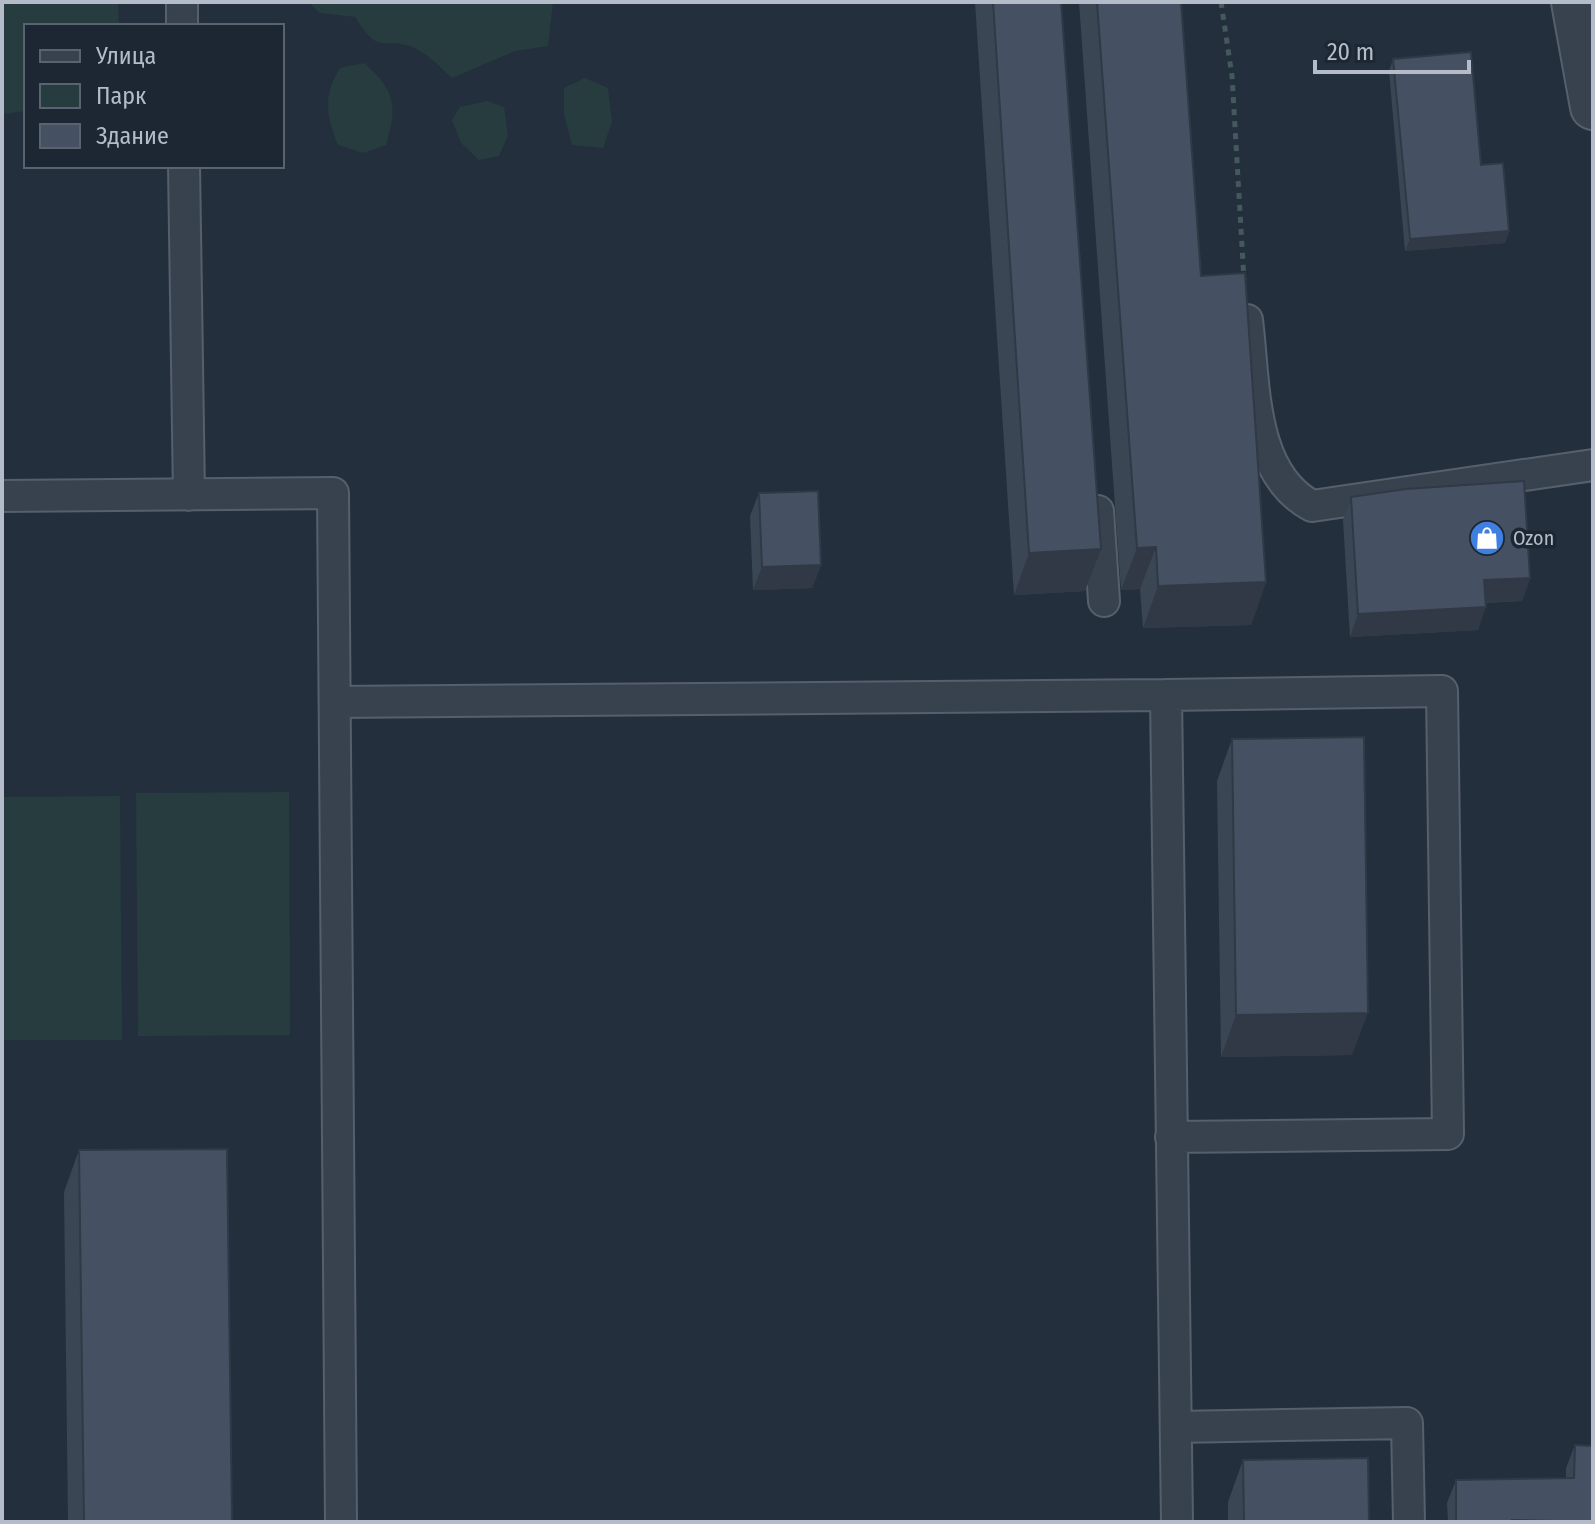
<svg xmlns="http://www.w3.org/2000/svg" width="1595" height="1524" viewBox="0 0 1595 1524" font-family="'Fira Sans Condensed',sans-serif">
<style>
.green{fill:#263c3f}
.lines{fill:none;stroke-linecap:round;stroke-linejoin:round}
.service-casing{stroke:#565f6c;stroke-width:34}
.tertiary-casing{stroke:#565f6c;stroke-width:48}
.path{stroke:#44595c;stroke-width:5;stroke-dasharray:6 6;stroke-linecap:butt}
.service{stroke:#38414e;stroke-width:30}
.tertiary{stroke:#38414e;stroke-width:44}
.wall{fill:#3b4654}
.shaded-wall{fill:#303945}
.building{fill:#455162;stroke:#303945;stroke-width:2}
.labels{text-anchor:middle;stroke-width:7;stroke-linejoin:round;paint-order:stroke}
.poi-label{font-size:20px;fill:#b4bcc9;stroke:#1d2633;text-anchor:start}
</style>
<rect width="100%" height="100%" fill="#242f3e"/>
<!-- green -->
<path class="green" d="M2,2H118L119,26H26V111L2,114Z
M309,2H553L548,46L515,51L452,78C440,67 427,53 412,47C381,35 381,58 355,17L319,13Z
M364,63C395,90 398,106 386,145L363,153L338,145C326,116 323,95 340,68Z
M585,78L608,88L612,122L603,148L572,145L564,114V88Z
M487,101L504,107L508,135L499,156L479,160L461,143L452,120L460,107Z
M289,792L290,1035L138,1036L136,793Z
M120,796L122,1040H2V797Z"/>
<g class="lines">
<!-- service casing -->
<g class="service-casing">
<path id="service" d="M182,2V26
M184,166L189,495
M1247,320C1255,382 1250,473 1312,506L1593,465
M2,496L333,493L341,1522
M1098,511L1104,601
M1166,695L1442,691L1448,1134L1171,1137
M335,702L1166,695L1177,1522
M1176,1427L1407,1423L1409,1522"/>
</g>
<!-- tertiary casing -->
<g class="tertiary-casing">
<path id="tertiary" d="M1574,2L1593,107"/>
</g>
<!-- path -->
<path class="path" d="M1221,2L1232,76L1244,280"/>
<!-- service -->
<use href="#service" class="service"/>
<!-- tertiary -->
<use href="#tertiary" class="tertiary"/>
</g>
<!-- wall -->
<path class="wall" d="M975,2H1061L1101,549L1085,591L1014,595Z
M1079,2H1181L1201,276L1266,582L1251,625L1143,628L1140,589L1121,590Z
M1393,59L1481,165L1509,231L1505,243L1405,251L1389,71Z
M759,493L821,565L812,588L753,590L750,516Z
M1351,497L1530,578L1522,601L1486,603L1478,630L1350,637L1343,520Z
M1232,739L1352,1055L1221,1057L1217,781Z
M79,1150L232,1522H68L64,1192Z
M1575,1445L1593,1522H1448L1447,1503L1456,1480L1566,1479V1468Z
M1243,1460L1369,1522H1228V1502Z"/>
<!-- shaded-wall -->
<path class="shaded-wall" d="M1509,231L1505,243L1405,251L1410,239Z
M1156,547L1140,589L1121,590L1137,548Z
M1101,549L1085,591L1014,595L1029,553Z
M821,565L812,588L753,590L762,567Z
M1530,578L1522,601L1476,603L1484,580Z
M1266,582L1251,625L1143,628L1158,586Z
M1486,607L1478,630L1350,637L1358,614Z
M1368,1013L1352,1055L1221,1057L1236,1015Z
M1512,1520L1568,1522H1512Z"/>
<!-- building -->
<path class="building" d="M993,2H1061L1101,549L1029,553Z
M1097,2H1181L1201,276L1245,273L1266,582L1158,586L1156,547L1137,548Z
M1471,52L1481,165L1503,163L1509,231L1410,239L1393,59Z
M1524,481L1530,578L1484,580L1486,607L1358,614L1351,497L1406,489Z
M818,491L821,565L762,567L759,493Z
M1364,737L1368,1013L1236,1015L1232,739Z
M227,1149L232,1522H84L79,1150Z
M1575,1445L1593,1446V1522L1512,1520V1522H1456V1480L1574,1478Z
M1368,1458L1369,1522H1244L1243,1460Z"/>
<!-- icons -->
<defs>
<g id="shop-disc" transform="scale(1.8)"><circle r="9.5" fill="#3f7fe0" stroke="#1d2633"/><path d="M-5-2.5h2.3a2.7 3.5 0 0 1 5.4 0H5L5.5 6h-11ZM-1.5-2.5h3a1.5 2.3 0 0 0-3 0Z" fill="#fff"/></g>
</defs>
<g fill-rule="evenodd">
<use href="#shop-disc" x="1487" y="538"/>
</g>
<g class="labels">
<!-- poi labels -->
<g class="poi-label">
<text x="1513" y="545">Ozon</text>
</g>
</g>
<!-- border -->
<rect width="1595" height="1524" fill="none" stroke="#b4bcc9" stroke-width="8"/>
<!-- legend -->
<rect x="24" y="24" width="260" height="144" fill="#1d2633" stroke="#59626f" stroke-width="2"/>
<rect x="40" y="50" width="40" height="12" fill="#38414e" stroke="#59626f" stroke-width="2"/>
<text x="96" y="64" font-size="24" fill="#b4bcc9">Улица</text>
<rect x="40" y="84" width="40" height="24" fill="#263c3f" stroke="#59626f" stroke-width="2"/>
<text x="96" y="104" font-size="24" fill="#b4bcc9">Парк</text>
<rect x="40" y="124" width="40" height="24" fill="#455162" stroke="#59626f" stroke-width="2"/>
<text x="96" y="144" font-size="24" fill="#b4bcc9">Здание</text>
<!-- scale -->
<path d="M1315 60v12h154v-12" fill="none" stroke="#b4bcc9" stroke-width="4"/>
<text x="1327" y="60" font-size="24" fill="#b4bcc9" stroke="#1d2633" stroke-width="6" paint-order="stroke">20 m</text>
</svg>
